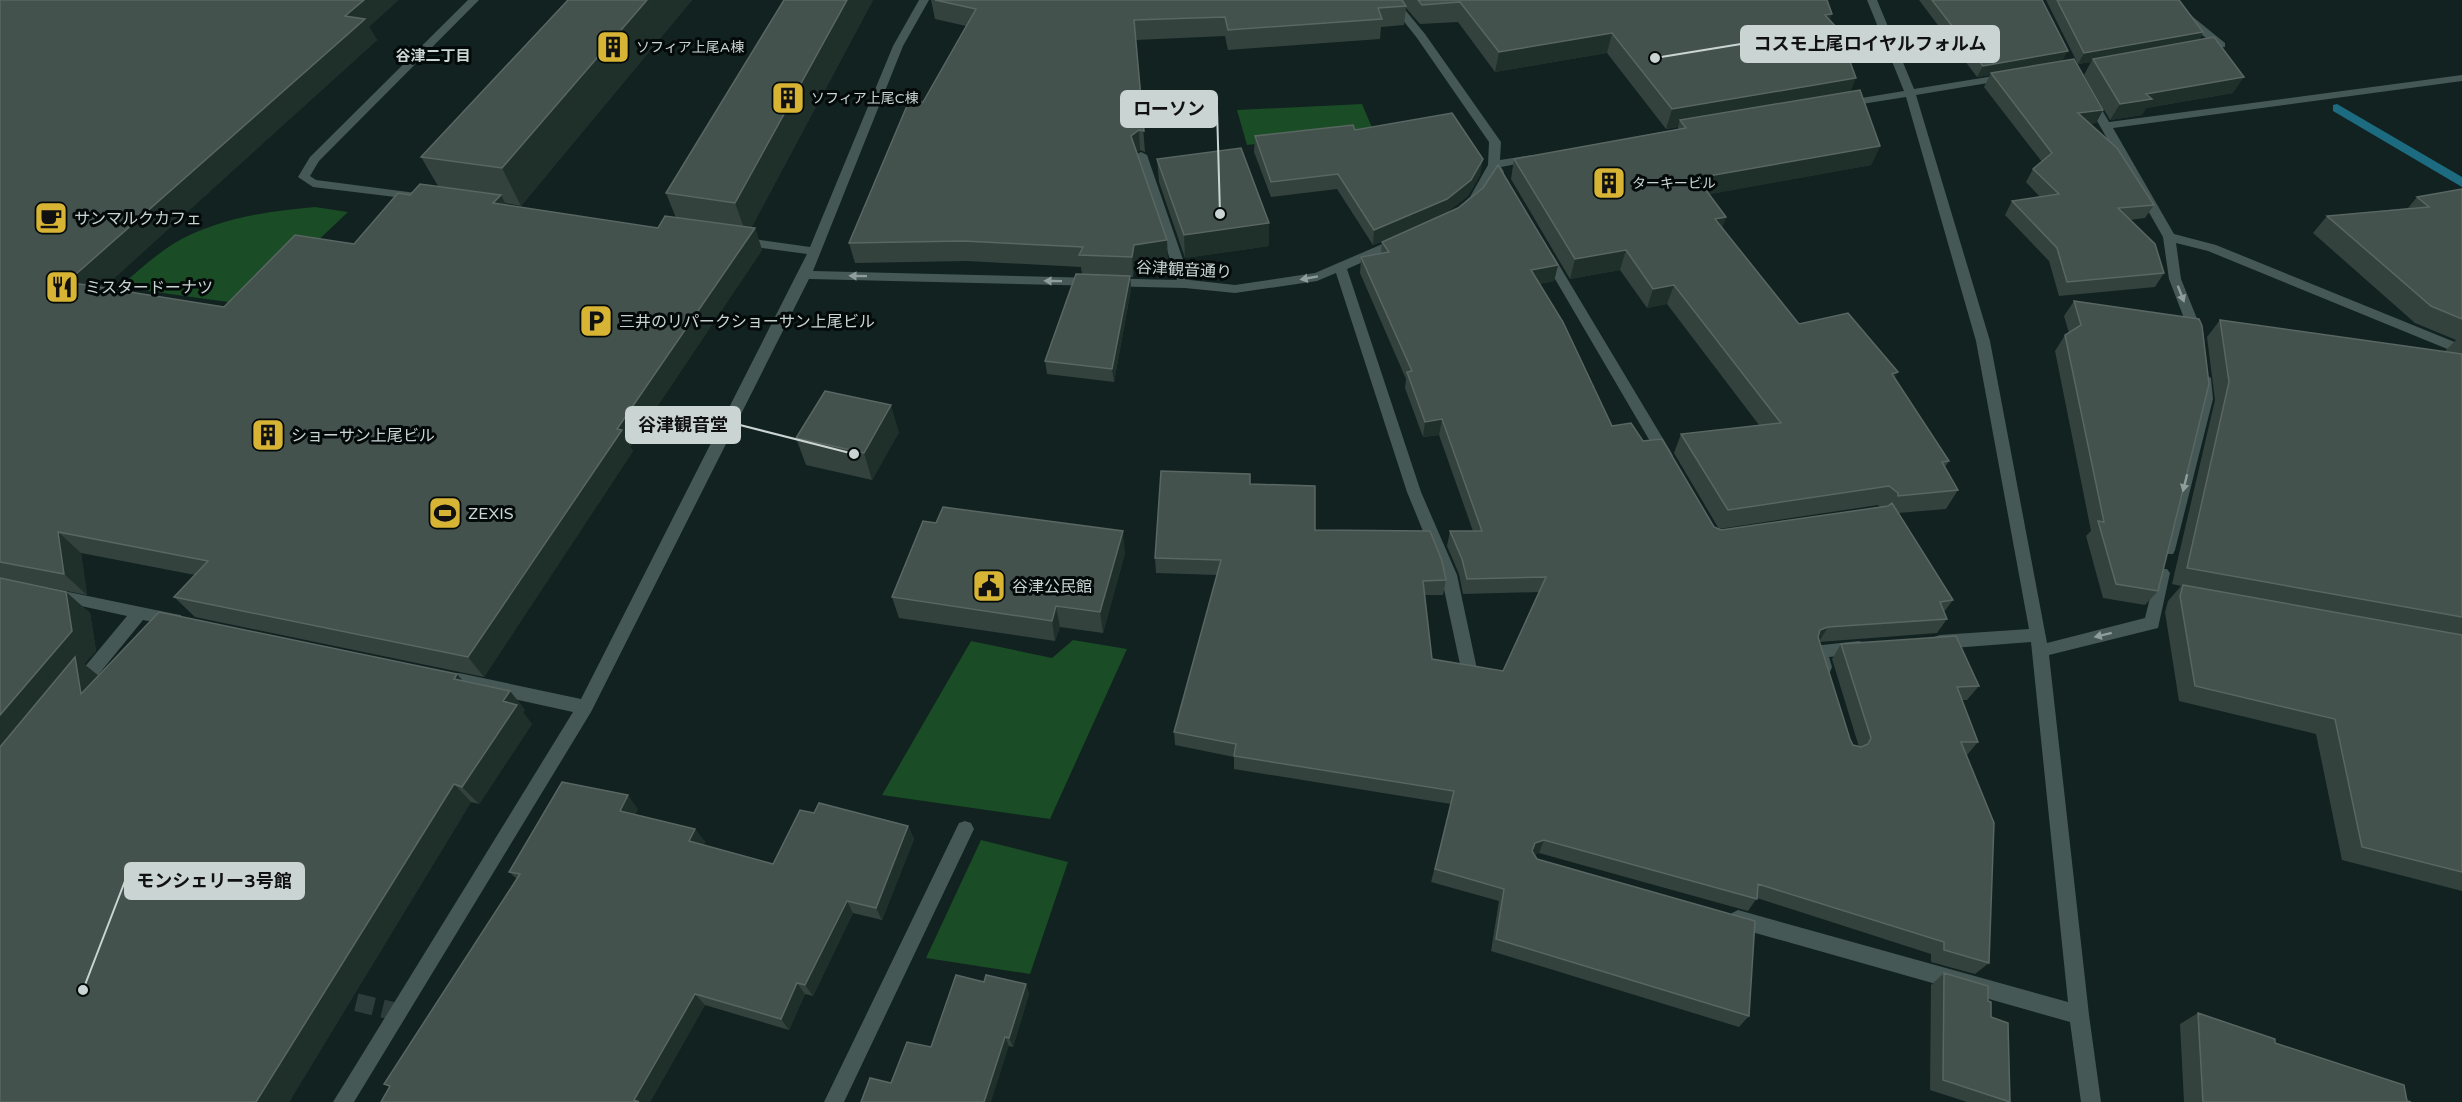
<svg xmlns="http://www.w3.org/2000/svg" width="2462" height="1102" viewBox="0 0 2462 1102" font-family="'Varela Round','Noto Sans JP',sans-serif">
<style>
.green{fill:#1a4c25}
.lines{fill:none;stroke-linecap:round;stroke-linejoin:round}
.stream{fill:#1c6b81;fill-rule:evenodd}
.minor-tunnel{stroke:#2d3d3b;stroke-width:18;stroke-dasharray:18 9;stroke-linecap:butt}
.minor{fill:#465856;fill-rule:evenodd}
.wall{fill:#33423c}
.shaded-wall{fill:#1f2f2a}
.building{fill:#44524d;stroke:#596662;stroke-width:1.5}
.oneway{fill:#8f9d9b}
.labels{text-anchor:middle;stroke-width:6;stroke-linejoin:round;paint-order:stroke}
.far-poi-label{font-size:14px;fill:#cad5d3;stroke:#040a09;text-anchor:start}
.far-neighbourhood-label{font-size:15px;font-weight:bold;fill:#cad5d3;stroke:#040a09}
.poi-label{font-size:16px;fill:#cad5d3;stroke:#040a09;text-anchor:start}
.street-label{font-size:16px;fill:#cad5d3;stroke:#040a09}
.leader{fill:none;stroke:#cad5d3;stroke-width:2}
.callout-dot{fill:#cad5d3;stroke:#040a09;stroke-width:2}
.callout{fill:#cad5d3;stroke:#cad5d3;stroke-width:2}
.callout-label{font-size:18px;text-anchor:middle;font-weight:bold;fill:#111}
</style>
<rect width="100%" height="100%" fill="#112220"/>
<!-- green -->
<path class="green" d="M1362,104L1373,130L1247,145L1237,110Z
M315,207L348,212L250,305L119,287C136,273 154,256 173,244C215,219 267,211 315,207Z
M1073,640L1127,649L1050,819L882,795L971,641L1052,658Z
M981,840L1068,862L1030,974L926,958Z"/>
<g class="lines">
<!-- stream -->
<path class="stream" d="M2337,104L2462,177V187L2333,111V105Z"/>
<!-- minor-tunnel -->
<path class="minor-tunnel" d="M330,996L397,1012"/>
<!-- minor -->
<path class="minor" d="M468,0H479L319,161L310,176L316,180L416,193L422,197L420,200L313,187L298,177L310,157Z
M919,0H929L903,46L813,271L1177,280L1135,155L1141,152L1147,155L1190,280L1235,285L1315,273L1394,239H1402V245L1347,269L1421,492L1457,575L1477,669L1475,674L1469,676L1463,674L1461,669L1441,575L1407,492L1336,273L1317,281L1235,293L1185,288L809,279L591,712L354,1102H333L573,712L459,687L453,685L451,680L453,675L459,673L581,699L807,254L740,245L734,241L740,237L810,247L893,46Z
M1387,0H1397L1425,34L1501,142L1500,160L1533,155L1539,158L1533,161L1501,167L1504,172L1502,175H1494C1488,187 1479,212 1462,209L1460,206L1470,197L1488,165L1489,142L1417,38Z
M1867,0H1877L1914,89L2006,74L2011,77L2006,80L1916,95L1990,341L2047,643L2145,618L2157,569H2167L2170,573L2158,628L2049,655L2089,1015L2101,1102H2081L2070,1022L1738,928L1732,925L1729,919L1732,913L1738,910L2068,1002L2031,642L1940,649L1934,647L1932,642L1934,637L1940,635L2029,629L1976,341L1906,97L1843,107L1837,104L1843,101L1904,91Z
M2166,0H2177L2193,17L2225,43V47L2197,50V46L2212,43L2185,21Z
M2462,75V81L2113,128L2174,234L2216,245L2462,345V355L2208,251L2176,243L2181,279L2204,336L2197,341L2192,339L2169,279L2163,237L2084,98L2090,95L2094,96L2109,122Z
M1547,251L1553,255L1671,452L1673,456L1671,460H1661L1541,255Z
M2204,373L2211,378L2213,399L2175,550L2173,554H2163L2161,550L2199,399L2197,378Z
M54,589L175,614L181,615L183,620L181,625L175,626L143,620L85,691L79,693L73,691L71,686L73,681L127,616L49,599L46,595L49,591Z
M1859,641L1865,643L1867,648L1865,653L1829,657L1832,667L1830,672L1824,674L1818,672L1811,651L1813,646Z
M965,821L971,823L974,829L844,1102H824L959,823Z"/>
</g>
<!-- wall -->
<path class="wall" d="M0,0L369,27L377,40L103,288L224,307L354,244L410,195L438,186L421,157L568,0H692L521,206L505,203L506,205L658,228L676,218L666,193L873,0L751,228H755L762,250L630,447L633,451L484,677L195,617L174,597L195,575L81,553L87,595L0,578Z
M931,0H1827L1830,20L1849,41L1845,50L1850,92L1880,146L1871,165L1709,194L1726,217L1722,228L1799,324L1895,378L1949,461L1945,467L1958,490L1946,509L1898,513L1953,600L1944,612L1947,619L1937,633L1819,642L1850,739L1853,745L1859,747L1832,659L1841,644L1979,686L1967,700H1962L1978,742L1967,755L1989,963L1975,974L1931,962V954L1757,898L1748,911L1539,853L1534,854L1537,859L1749,1016L1739,1027L1491,951L1499,901L1431,882L1451,804L1234,769V757L1175,745L1174,732L1217,575L1156,573L1155,558L1250,484L1315,530L1446,580L1443,595H1425L1432,659L1503,671L1539,592L1463,594L1459,574L1447,546L1450,531H1473L1439,435L1423,437L1405,388L1406,379L1360,273L1361,257L1381,253L1382,242L1404,232L1373,245L1337,189L1271,197L1254,152L1255,136L1355,130L1480,175L1468,196L1446,213L1558,265L1554,281L1539,284L1612,426L1643,441L1714,527L1721,530L1880,507L1878,505L1719,529L1674,453L1681,434L1759,425L1667,304L1647,308L1620,270L1570,279L1511,179L1514,159L1678,129V127L1666,129L1607,53L1495,72L1458,22L1420,24L1406,8L1404,25L1381,27L1380,39L1228,50L1225,36L1136,40L1145,152L1140,150L1137,152L1168,260L1135,265L1133,277H1130L1131,289L1114,382L1047,374L1045,361L1082,275L1081,267L967,261L855,263L849,243L923,102L966,26L935,19Z
M1919,0H2042L2062,61L2103,110L2096,123L2089,124L2154,205L2145,218L2130,220L2164,273L2155,287L2059,296L2049,261L2005,215L2012,201L2040,197L2026,182L2033,169L2042,162L1984,87L1990,75L1977,77Z
M2046,0H2179L2203,32L2199,40L2233,93L2146,108L2142,115L2110,120L2084,75L2091,62L2078,64Z
M1157,159L1269,223V246L1185,258L1159,182Z
M2462,189V891L2342,860L2316,734L2179,701L2165,612L2168,601L2181,586L2172,584L2215,400L2207,337L2220,320L2447,352L2445,351L2456,340L2415,323L2313,233L2327,216L2408,208L2417,197Z
M2074,301L2158,591L2145,605L2103,598L2086,536L2091,531L2055,351L2065,335L2069,333L2064,316Z
M899,432L872,480L806,465L796,438Z
M1125,553L1103,633L1060,627L1055,641L899,618L892,597Z
M66,592L90,613L96,651L84,664L98,676L463,681L510,691L525,710L523,713L532,724L479,804L471,802L289,1102H0Z
M638,809L635,814L695,829L705,842L703,845L773,864L814,813L908,826L914,839L882,920L853,913L813,996L805,994L789,1030L705,1005L650,1102H381L390,1087L384,1084L517,879L509,872Z
M1944,973L1988,1001L2010,1102H1967L1930,1090L1931,985Z
M984,982L1026,984L1029,994L1013,1047L1009,1046L891,1083L931,1047Z
M2198,1013L2275,1043L2411,1102H2184L2180,1024Z"/>
<!-- shaded-wall -->
<path class="shaded-wall" d="M364,0H399L369,27L377,40L86,304L67,282L345,16Z
M647,0H692L521,206L502,168Z
M847,0H873L747,236L735,203Z
M1832,14L1825,34V15Z
M2203,32L2197,43L2093,59L2091,62L2078,64L2084,53Z
M1612,33L1607,53L1495,72L1499,52Z
M1849,41L1841,61L1839,42Z
M2068,51L2062,62L1991,73L1990,75L1977,77L1983,66Z
M2244,77L2233,93L2146,108L2142,115L2110,120L2120,104L2146,94Z
M1856,78L1848,98L1680,120L1678,127L1666,129L1672,109Z
M2103,110L2096,123L2070,127L2078,113Z
M1139,130L1140,150L1133,156L1131,136Z
M1880,146L1871,165L1690,198L1697,178Z
M1483,159L1480,175L1468,196L1445,214L1373,245L1374,230Z
M501,195L512,216L493,203Z
M1726,217L1719,237L1715,219Z
M1269,223V246L1185,258L1184,235Z
M755,228L762,250L630,447L633,451L484,677L468,657L617,429Z
M1167,240L1168,260L1135,265L1133,277L1132,257L1134,245Z
M1626,250L1620,270L1570,279L1575,259Z
M1558,265L1554,281L1527,286L1531,270Z
M1130,276L1131,289L1114,382L1112,369Z
M1674,285L1667,304L1647,308L1653,289Z
M1898,372L1888,391L1892,374Z
M891,405L899,432L872,480L864,453Z
M1442,419L1439,435L1423,437L1425,422Z
M1123,531L1125,553L1103,633L1100,612Z
M58,532L81,553L87,595L64,574Z
M66,592L90,613L96,651L84,664L99,676L105,714L0,765V715Z
M1056,606L1060,627L1055,641L1052,621Z
M1828,627L1819,642L1811,645L1820,630Z
M457,674L473,693L454,679Z
M510,691L525,710L523,713L532,724L479,804L462,787L503,701Z
M454,784L471,802L289,1102H256Z
M628,795L638,809L630,824L620,811Z
M908,826L914,839L882,920L876,908Z
M695,829L705,842L698,854L689,841Z
M1544,840L1539,853L1530,856L1535,843Z
M847,901L853,913L813,996L805,985Z
M797,983L805,994L789,1030L781,1019Z
M1026,984L1029,994L1013,1047L1009,1038Z
M695,994L705,1005L650,1102H636L634,1100Z
M1005,1037L1009,1046L991,1102H984Z"/>
<!-- building -->
<path class="building" d="M0,0H364L345,16L365,19L67,282L224,307L295,235L354,244L398,193L410,195L420,184L501,195L493,203L658,228L665,216L755,228L617,429L622,430L468,657L174,597L208,561L58,532L64,574L0,562Z
M568,0H647L502,168L421,157Z
M784,0H847L735,203L666,193Z
M935,0H1402L1406,6L1378,8L1382,19L1228,30L1225,17L1134,20L1144,131L1139,130L1131,136L1167,240L1134,245L1132,257L1079,255L1083,247L963,241L849,243L909,101L923,102L976,9Z
M1418,0H1827L1832,14L1825,15L1849,41L1839,42L1845,48L1856,78L1672,109L1612,33L1499,52L1460,2L1422,5Z
M1932,0H2042L2068,51L1983,66Z
M2057,0H2179L2203,32L2084,53Z
M2214,37L2244,77L2146,94L2152,99L2120,104L2093,59Z
M2074,59L2103,110L2078,113L2117,148L2154,205L2118,208L2155,244L2164,273L2067,282L2057,248L2012,201L2059,194L2033,169L2052,153L1991,73Z
M1860,90L1880,146L1697,178L1726,217L1715,219L1799,324L1848,313L1898,372L1892,374L1949,461L1942,462L1958,490L1898,496V493L1889,486L1728,510L1681,434L1781,423L1674,285L1653,289L1626,250L1575,259L1514,159L1686,128L1680,120Z
M1452,113L1483,159L1471,180L1447,199L1374,230L1338,174L1271,182L1255,136L1353,125L1355,130Z
M1241,148L1269,223L1184,235L1157,159Z
M1498,165L1558,265L1531,270L1563,322L1612,426L1631,423L1643,441L1662,439L1714,527L1721,530L1888,506L1892,503L1953,600L1940,602L1947,619L1828,627L1820,630L1818,637L1850,739L1853,745L1861,747L1868,744L1871,738L1841,644L1956,636L1979,686L1957,687L1978,742H1961L1994,823L1989,963L1944,950V942L1758,884L1757,899L1544,840L1535,843L1532,851L1537,859L1755,921L1749,1016L1496,939L1504,889L1435,869L1454,791L1234,756L1236,744L1174,732L1221,560L1155,558L1161,471L1250,474V484L1315,486V530L1430,531L1442,561L1446,580L1423,581L1432,659L1503,671L1546,577L1467,579L1462,559L1450,531H1482L1442,419L1425,422L1407,372L1412,371L1361,257L1389,252L1382,242L1458,208L1483,188Z
M2462,189V319L2431,306L2327,216L2429,207L2417,197Z
M1076,274L1130,276L1112,369L1045,361Z
M2074,301L2199,319L2202,326L2209,384L2158,591L2116,584L2098,521L2104,522L2065,335L2081,325Z
M2220,320L2462,354V617L2187,568L2229,382Z
M825,391L891,405L864,453L796,438Z
M943,507L1123,531L1100,612L1056,606L1052,621L892,597L923,521L936,523Z
M0,578L66,592L72,631L0,715Z
M2183,585L2462,635V872L2362,847L2335,719L2195,686L2180,596Z
M159,612L457,674L454,679L510,691L503,701L517,705L462,787L454,784L256,1102H0V747L75,657L81,694Z
M562,782L628,795L620,811L695,829L689,841L773,864L800,810L814,813L819,803L908,826L876,908L847,901L805,985L797,983L781,1019L695,994L634,1100L639,1102H381L390,1086L384,1084L520,874L509,872Z
M1944,973L1988,986V1001L1991,1002V1017L2008,1023L2010,1102L1943,1080Z
M956,975L984,982L986,975L1026,984L1009,1038L1005,1037L984,1102H861L870,1078L891,1083L907,1042L931,1047Z
M2198,1013L2275,1039V1043L2404,1085L2407,1101L2411,1102H2203Z"/>
<!-- one-way arrows -->
<defs><path id="oneway-solid" d="M-6-.8H1V-3.2L6.5 0L1 3.2V.8H-6Z" transform="scale(1.5)"/></defs>
<g class="oneway">
<use href="#oneway-solid" transform="translate(858 276) rotate(-179)"/>
<use href="#oneway-solid" transform="translate(1309 278) rotate(170)"/>
<use href="#oneway-solid" transform="translate(1053 281) rotate(-179)"/>
<use href="#oneway-solid" transform="translate(2181 294) rotate(69)"/>
<use href="#oneway-solid" transform="translate(2185 483) rotate(104)"/>
<use href="#oneway-solid" transform="translate(2103 635) rotate(166)"/>
</g>
<!-- icons -->
<defs>
<g id="building-square" transform="scale(1.725)"><rect x="-9" y="-9" width="18" height="18" rx="4" fill="#d7b434" stroke="#040a09"/><path d="M-4-6H4V6H1V3H-1V6H-4ZM-2.5-4.3h1.7v1.8h-1.7ZM.8-4.3h1.7v1.8H.8ZM-2.5-1h1.7V.8h-1.7ZM.8-1h1.7V.8H.8Z" fill="#111"/></g>
<g id="cafe-square" transform="scale(1.725)"><rect x="-9" y="-9" width="18" height="18" rx="4" fill="#d7b434" stroke="#040a09"/><path d="M-5.5-4.5H6V0H3Q3 3.5 0 3.5H-2.5Q-5.5 3.5-5.5 0ZM3-3.2v2h1.7v-2ZM-6 4.5H4V6H-6Z" fill="#111"/></g>
<g id="restaurant-square" transform="scale(1.725)"><rect x="-9" y="-9" width="18" height="18" rx="4" fill="#d7b434" stroke="#040a09"/><path d="M-5-6h1v4h1v-4h1v4h1v-4h1v5L-1.5 .5V6h-2V.5L-5-1ZM5-6V6H3V1.5H1.5Q1.5-4 5-6Z" fill="#111"/></g>
<g id="parking-square" transform="scale(1.725)"><rect x="-9" y="-9" width="18" height="18" rx="4" fill="#d7b434" stroke="#040a09"/><path d="M-3.5-5.5H1a3.5 3.5 0 0 1 0 7H-1V5.5H-3.5ZM-1-3.4V-.6H.8a1.4 1.4 0 0 0 0-2.8Z" fill="#111"/></g>
<g id="stadium-square" transform="scale(1.725)"><rect x="-9" y="-9" width="18" height="18" rx="4" fill="#d7b434" stroke="#040a09"/><path d="M0-5a6.5 5 0 1 0 0 10a6.5 5 0 1 0 0-10ZM-3.5-1.8h7v3.6h-7Z" fill="#111"/></g>
<g id="civic-square" transform="scale(1.725)"><rect x="-9" y="-9" width="18" height="18" rx="4" fill="#d7b434" stroke="#040a09"/><path d="M-.6-6.5H3V-4.5H.6V-3L4-1V1h2V6H-6V1h2V-1L-.6-3ZM-1.2 2.5V6h2.4V2.5Z" fill="#111"/></g>
</defs>
<g fill-rule="evenodd">
<use href="#building-square" x="613" y="47"/>
<use href="#building-square" x="788" y="98"/>
<use href="#building-square" x="1609" y="183"/>
<use href="#cafe-square" x="51" y="218"/>
<use href="#restaurant-square" x="62" y="287"/>
<use href="#parking-square" x="596" y="321"/>
<use href="#building-square" x="268" y="435"/>
<use href="#stadium-square" x="445" y="513"/>
<use href="#civic-square" x="989" y="586"/>
</g>
<g class="labels">
<!-- far-poi labels -->
<g class="far-poi-label">
<text x="636" y="52">ソフィア上尾A棟</text>
<text x="811" y="103">ソフィア上尾C棟</text>
<text x="1632" y="188">ターキービル</text>
</g>
<!-- far-neighbourhood labels -->
<g class="far-neighbourhood-label">
<text x="433" y="61">谷津二丁目</text>
</g>
<!-- poi labels -->
<g class="poi-label">
<text x="74" y="224">サンマルクカフェ</text>
<text x="85" y="293">ミスタードーナツ</text>
<text x="619" y="327">三井のリパークショーサン上尾ビル</text>
<text x="291" y="441">ショーサン上尾ビル</text>
<text x="468" y="519">ZEXIS</text>
<text x="1012" y="592">谷津公民館</text>
</g>
<!-- street labels -->
<g class="street-label">
<text transform="translate(1184 269) rotate(3)" y="6">谷津観音通り</text>
</g>
</g>
<!-- callouts -->
<path class="leader" d="M1655 58L1741 44M1220 214L1217 109M854 454L740 425M83 990L125 881"/>
<g class="callout-dot">
<circle cx="1655" cy="58" r="6"/>
<circle cx="1220" cy="214" r="6"/>
<circle cx="854" cy="454" r="6"/>
<circle cx="83" cy="990" r="6"/>
</g>
<g class="callout">
<rect x="1741" y="26" width="258" height="36" rx="6"/>
<rect x="1121" y="91" width="96" height="36" rx="6"/>
<rect x="626" y="407" width="114" height="36" rx="6"/>
<rect x="125" y="863" width="179" height="36" rx="6"/>
</g>
<g class="callout-label">
<text x="1870" y="50">コスモ上尾ロイヤルフォルム</text>
<text x="1169" y="115">ローソン</text>
<text x="683" y="431">谷津観音堂</text>
<text x="214" y="887">モンシェリー3号館</text>
</g>
</svg>
